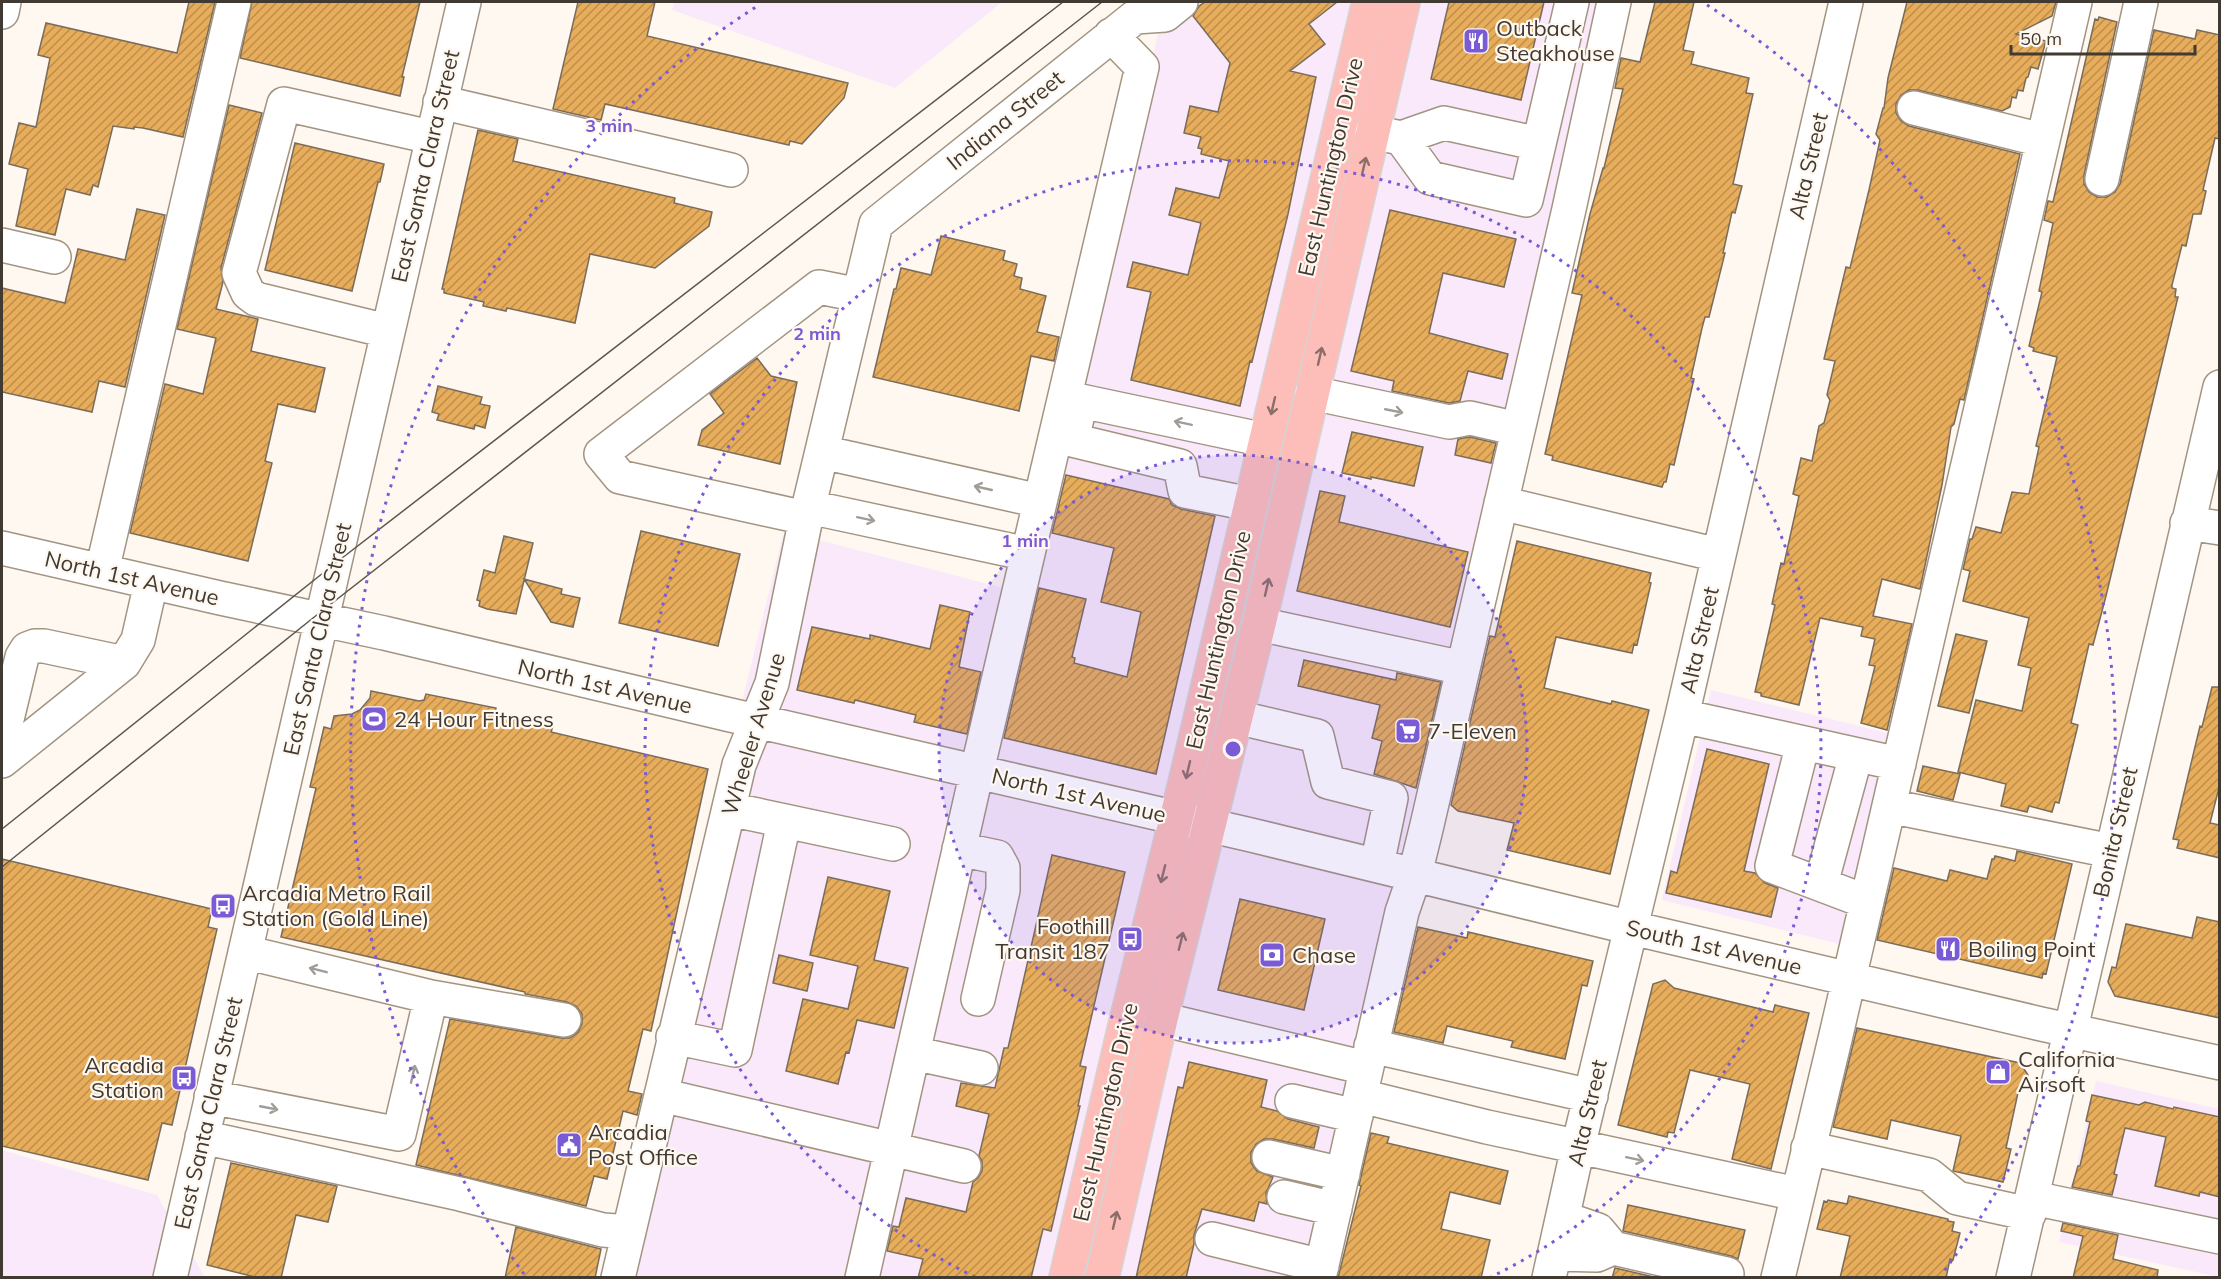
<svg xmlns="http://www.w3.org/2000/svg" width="2221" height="1279" viewBox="0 0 2221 1279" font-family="Mulish,sans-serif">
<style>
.commercial{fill:#f9e9fb}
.building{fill:url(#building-hatch);stroke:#7a6c5b;stroke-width:1.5}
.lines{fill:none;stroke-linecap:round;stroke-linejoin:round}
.minor-casing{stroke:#a39482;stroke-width:36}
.major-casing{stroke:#d5d4d2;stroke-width:36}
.minor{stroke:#fff;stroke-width:33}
.major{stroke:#fdbdb9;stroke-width:33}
.tram{stroke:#5d564e;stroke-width:1.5}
.oneway{stroke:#8c6e68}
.oneway2{stroke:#a09c98}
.ring{fill:none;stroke:#7b5bd5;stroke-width:3;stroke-dasharray:3 6}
.labels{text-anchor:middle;stroke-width:4.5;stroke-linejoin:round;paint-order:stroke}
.poi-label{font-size:22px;fill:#413a32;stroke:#fef8f0;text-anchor:start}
.street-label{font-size:22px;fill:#413a32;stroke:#fef8f0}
.centre{fill:#7b5bd5;stroke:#fef8f0;stroke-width:3}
.ring-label{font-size:18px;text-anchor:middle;font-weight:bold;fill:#7b5bd5;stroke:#fef8f0;stroke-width:4.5;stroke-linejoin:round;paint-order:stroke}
</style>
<defs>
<pattern id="building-hatch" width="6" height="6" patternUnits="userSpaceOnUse" patternTransform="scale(1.5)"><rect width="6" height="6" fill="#e7ad5b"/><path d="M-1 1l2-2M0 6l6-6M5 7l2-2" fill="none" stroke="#bd8e4c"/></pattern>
</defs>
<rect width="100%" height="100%" fill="#fef8f0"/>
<!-- commercial -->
<path class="commercial" d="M674,2H1002L895,88L672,10Z
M1165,2H1599L1303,1277L600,1278L784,531L1031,595Z
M1711,690L1896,735L1852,947L1662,900Z
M2096,1081L2219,1109V1277L2059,1242Z
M2,1150L157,1195L205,1277H2Z"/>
<!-- building -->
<path class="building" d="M189,2H215L183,137L143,128L134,127V129L113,126L98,187L93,185L90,195L66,189L55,235L16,226L28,169L9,164L19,123L36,127L50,58L38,55L46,23L177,53Z
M252,2H420L402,77H404L400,96L240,58Z
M578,2H655L647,36L848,83L844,98L802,144L790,141L789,145L605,104L601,120L553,109Z
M1205,2H1337L1309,24L1325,44L1290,71L1316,77L1288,214L1252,362L1250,361L1240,406L1131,380L1151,292L1127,287L1133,262L1188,275L1201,223L1169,215L1176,188L1219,198L1229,161L1201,154L1202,149L1198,148L1201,137L1184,133L1190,106L1218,112L1230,63L1193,16L1199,6Z
M1449,2H1544L1521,100L1431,79Z
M1655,2H1694L1683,50L1694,52L1691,64L1749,78L1746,93L1753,94L1733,184L1742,186L1735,213L1732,212L1723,253H1725L1709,317H1705L1702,328L1691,378L1694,379L1674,465L1670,464L1666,482H1664L1662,487L1552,460L1553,456L1545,454L1582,295L1572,293L1590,214L1603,168H1604L1623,89L1615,88L1621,58L1640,62Z
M1907,2H2056L2052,16L2016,34L2046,41L2038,69L2031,67L2028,77L2026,78L2023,91L2018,90L2016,98L2012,97L2010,107L2002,111L1918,90H1909L1901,95L1896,104V113L1901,121L1909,126L2020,154L1964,400L1960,399L1954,424L1951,427L1942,485L1920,589L1882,579L1873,616L1912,624L1887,730L1861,723L1875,666L1869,665L1875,639L1861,636L1863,627L1820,618L1799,705L1761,696V693L1755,692L1775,605L1772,604L1781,563L1784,564L1799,496L1793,494L1801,458L1812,461L1819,426L1824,423L1830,400L1827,395L1835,361L1824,359L1846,267L1850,268L1869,190L1880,140L1876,134L1883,108H1884L1888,78Z
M2099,17L2117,22L2084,175V184L2089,192L2097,197H2107L2115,192L2120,184L2154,30L2195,39L2197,30L2220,35V139L2215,138L2203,190L2206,191L2201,214H2193L2186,246L2182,245L2172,285V288L2176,289L2175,297H2178L2106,596L2093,645L2089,644L2071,723L2078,725L2059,803L2055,802L2052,812L2029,806L2027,812L2001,806L2006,784L1958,772L1976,700L2022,711L2031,668L2018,665L2029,618L1963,601L1970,571L1963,569L1970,539H1972L1976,527L2001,533L2012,492L2029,494L2039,447L2036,446L2057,357L2033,351L2034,348L2029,346L2042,292L2039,291L2053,223L2044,220L2048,201L2053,202L2095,19L2098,20Z
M229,105L262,113L221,268L223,282L216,309L258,319L251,351L325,368L315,412L278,404L265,461L272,463L248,561L130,533L165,384L203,394L216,338L177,329Z
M478,130L518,139L513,161L675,198L674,203L712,212L709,226L655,268L590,254L575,323L507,308L506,311L483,306L484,302L444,293V289H442Z
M295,143L384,164L380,182H378L352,291L265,270Z
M137,209L165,215L125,387L99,381L92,412L2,392V288L65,303L78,249L125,260Z
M1390,210L1516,239L1504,287L1443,273L1429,333L1508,354L1502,379L1468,371L1460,401L1449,403L1392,391L1394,381L1351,371Z
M941,236L1005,251L1003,260L1017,264L1014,276L1022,278L1020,289L1046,296L1037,332L1059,337L1054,361L1031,356L1019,411L873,377L894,289H896L901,268L931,275Z
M757,358L771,376L797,382L780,464L698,445L702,430L724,413L710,394Z
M438,386L482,397L480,404L490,406L485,428L475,425L474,429L437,420L439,414L432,412Z
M1352,432L1423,447L1414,486L1371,477V479L1342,473Z
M1470,437L1496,443L1491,463L1455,455L1458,439Z
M1066,475L1169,499L1172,505L1181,509L1215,516L1156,774L1004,738L1039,588L1086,599L1072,657L1075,658L1074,663L1127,677L1141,612L1101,602L1114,548L1052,533Z
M1320,491L1345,496L1339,522L1468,552L1450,627L1297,591Z
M641,531L740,554L718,646L619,623Z
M504,536L533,543L516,614L487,609L479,606L480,601L477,600L484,570L495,573Z
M1517,541L1651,573L1649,582L1651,583L1637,645L1634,644L1632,653L1556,637L1544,688L1611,704L1612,701L1649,710L1610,874L1507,850L1514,823L1458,811L1451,805L1490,636L1495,637Z
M524,579L562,589L561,594L580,598L573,627L551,622Z
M940,605L970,612L959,667L981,672L967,734L914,722L916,715L855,700L854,703L797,690L812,627L870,639V635L930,649Z
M1956,634L1987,641L1969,713L1938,706Z
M1304,660L1396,680L1397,673L1441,682L1416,788L1374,774L1382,741L1372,738L1380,705L1298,686Z
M2212,687H2220V784L2210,823L2220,825V858L2177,848L2179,840L2173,839L2200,726L2202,727Z
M371,691L419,701L424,700L426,694L496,708L495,714L553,726L551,732L708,769L651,1031L643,1029L628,1091L642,1094L637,1115L623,1111L607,1179L594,1176L586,1206L416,1165L450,1019L561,1038H570L578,1032L582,1024V1014L576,1006L567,1002L525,994V992L281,937L316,788L310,787L324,727L331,729L334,716L352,714L360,710L370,698Z
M1707,749L1769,764L1744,871L1755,873L1765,883L1778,888L1771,917L1666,893L1671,871L1677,873Z
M1923,766L1960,774L1953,800L1917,791Z
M2017,851L2072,864L2046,974L2043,973L2042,978L1877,940L1894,868L1947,881L1950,870L1987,879L1992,859H1994L1995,856L2015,861Z
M1052,855L1125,872L1080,1066L1086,1067L1078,1106H1080L1051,1231L1043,1229L1031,1278H918L923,1259L887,1251L893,1226L899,1227L906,1198L966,1212L973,1182L978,1178L982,1171V1161L979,1156L989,1114L956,1106L961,1083L995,1088L1004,1048H1008Z
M2,859L212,909L208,927L217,929L172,1125L162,1123L148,1180L2,1146Z
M828,877L890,891L874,960L908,968L894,1028L857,1020L849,1053L846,1052L838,1084L786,1071L803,999L848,1009L858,966L810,955Z
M1240,899L1325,919L1304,1010L1218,990Z
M2197,917L2220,922V1018L2115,996L2108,982L2112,967L2116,968L2126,924L2192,938Z
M1418,927L1467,938L1468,932L1593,961L1587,986L1582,985L1565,1059L1511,1047L1513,1041L1447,1026L1443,1043L1394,1032Z
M779,955L813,963L807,991L773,983Z
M1665,980L1674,988L1773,1012L1775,1005L1809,1013L1771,1169L1732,1159L1750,1084L1690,1070L1674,1133L1668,1132L1667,1137L1618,1125L1653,984Z
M1857,1028L2020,1063L2028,1075L2025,1089L2019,1088L2006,1148L2011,1149L2003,1182L1953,1171L1961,1136L1891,1120L1887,1139L1833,1127Z
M1189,1062L1267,1080L1261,1107L1277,1111L1288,1119L1319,1127L1314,1148L1273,1139H1264L1256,1144L1251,1152V1163L1257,1171L1273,1177L1266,1193L1267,1204L1259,1202L1254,1221L1202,1209L1194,1235V1244L1186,1278H1136L1178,1087L1183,1088Z
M2092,1095L2139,1105L2145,1102L2173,1109L2174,1107L2220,1117V1197L2200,1192L2199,1196L2155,1186L2166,1137L2125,1128L2114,1174L2117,1175L2112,1195L2072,1187L2078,1166H2080L2090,1122L2086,1121Z
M1371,1133L1389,1137L1387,1143L1508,1171L1500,1204L1450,1192L1441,1229L1490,1240L1481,1278H1338L1361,1186L1359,1185Z
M231,1163L337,1186L328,1222L296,1215L281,1278H259L207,1265Z
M1849,1196L1948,1219V1221L1954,1222L1952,1231L1960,1233L1953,1260L1950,1259L1946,1278H1840L1850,1236L1817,1229L1824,1201L1827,1202L1828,1200L1847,1204Z
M1628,1205L1745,1230L1738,1259L1731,1256L1623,1231Z
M2063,1223L2118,1235L2113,1259L2158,1270L2157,1278H2073L2083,1236L2061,1231Z
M516,1227L601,1249L595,1278H505Z
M1615,1268L1658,1278H1612Z"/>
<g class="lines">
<!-- minor casing -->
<g class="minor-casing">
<path id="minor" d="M2,12L4,2
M440,102L731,170
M1914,108L2042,140
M1372,132L1401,138L1430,178L1526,200L1572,2
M1401,138L1444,123L1539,144
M2102,179L2141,2
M2,245L54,257
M387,331L256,299L248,293L239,273L284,104L431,137
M1312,393L1449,422L1470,418L1518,429
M822,452L1040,501
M1501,503L1718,555
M1250,504L1185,491L1180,466L1072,440L1081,401L1265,440
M809,507L1028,554
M806,518L620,477L601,454L819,287L859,295
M2187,523L2220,528
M2,548L220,598L384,633L726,714L1251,835L1632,928L2041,1024L2220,1063
M102,571L234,2
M1259,624L1463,668
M1682,716L1899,764
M1236,717L1317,736L1328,782L1391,798L1377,865
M2,740L22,657L27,649L35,646H44L124,663
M1803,743L1772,866L1867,902
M2,761L124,663L138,640L151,583
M1889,806L2111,851
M729,809L893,844
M959,849L997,857L1003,868V890L978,999
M1821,884L1856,755
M431,997L564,1020
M1161,1019L1366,1068
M673,1037L735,1050L784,822
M1371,1046L1591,1096
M913,1053L981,1068
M661,1095L964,1166
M1361,1096L1487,1127L1797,1194
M211,1097L399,1134L431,997L245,952
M1292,1101L1356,1116
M202,1137L460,1194L603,1230L629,1232
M1808,1148L1929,1175L1957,1198L2029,1214
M1269,1157L1343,1174
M1284,1197L1335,1209
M2033,1198L2220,1237
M1563,1218L1598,1230L1613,1248
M1212,1239L1322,1266
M1555,1254L1597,1255L1613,1248L1727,1274
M170,1278L464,2
M618,1278L739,765L772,683L806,518L876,224L1135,17L1165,15L1181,2
M862,1278L977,771L1142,67L1111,35
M1319,1278L1402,912L1415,874L1427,825L1569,209L1614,2
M1549,1278L1578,1147L1682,716L1846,2
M1778,1278L1836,1035L2075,2
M2013,1278L2220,387"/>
</g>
<!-- major casing -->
<g class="major-casing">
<path id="major" d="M1066,1278L1124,1030L1187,775L1369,2
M1102,1278L1161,1019L1259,624L1403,2"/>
</g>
<!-- minor -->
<use href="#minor" class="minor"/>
<!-- major -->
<use href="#major" class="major"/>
<!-- tram -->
<path class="tram" d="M2,829L333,565L1063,2
M2,867L313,618L1102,2"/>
</g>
<!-- one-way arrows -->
<defs><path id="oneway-shaft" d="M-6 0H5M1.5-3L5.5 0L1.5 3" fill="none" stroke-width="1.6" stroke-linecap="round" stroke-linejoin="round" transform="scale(1.5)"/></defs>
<g class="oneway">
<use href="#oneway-shaft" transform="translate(1364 166) rotate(-77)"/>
<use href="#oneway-shaft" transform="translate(1320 356) rotate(-77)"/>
<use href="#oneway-shaft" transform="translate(1273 406) rotate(103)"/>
<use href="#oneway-shaft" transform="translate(1267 587) rotate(-77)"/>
<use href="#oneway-shaft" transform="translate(1188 770) rotate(103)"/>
<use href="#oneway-shaft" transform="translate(1163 874) rotate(104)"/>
<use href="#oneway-shaft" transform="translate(1181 941) rotate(-76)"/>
<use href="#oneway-shaft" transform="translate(1115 1220) rotate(-77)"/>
</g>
<g class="oneway2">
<use href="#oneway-shaft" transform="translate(1394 411) rotate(11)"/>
<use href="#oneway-shaft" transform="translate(1183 423) rotate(-168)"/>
<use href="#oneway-shaft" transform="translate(983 488) rotate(-167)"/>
<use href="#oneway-shaft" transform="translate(866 519) rotate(12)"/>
<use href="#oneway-shaft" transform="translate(318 970) rotate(-166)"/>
<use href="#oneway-shaft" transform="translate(413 1074) rotate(-77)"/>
<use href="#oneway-shaft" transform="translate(269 1108) rotate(11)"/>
<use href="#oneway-shaft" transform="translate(1635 1159) rotate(12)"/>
</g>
<!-- distance rings -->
<circle cx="1233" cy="749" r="294" fill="#7b5bd5" fill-opacity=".12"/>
<g class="ring">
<circle cx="1233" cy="749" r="294"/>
<path d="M975 1277A588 588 0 1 1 1491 1277"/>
<path d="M524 1274A882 882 0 0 1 759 5M1707 5A882 882 0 0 1 1942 1274"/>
</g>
<!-- icons -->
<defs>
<g id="restaurant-square" transform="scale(1.35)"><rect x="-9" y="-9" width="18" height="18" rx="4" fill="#7b5bd5" stroke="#fef8f0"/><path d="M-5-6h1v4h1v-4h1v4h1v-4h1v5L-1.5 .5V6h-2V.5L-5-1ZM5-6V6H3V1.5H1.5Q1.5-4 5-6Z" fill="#fff"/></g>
<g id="stadium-square" transform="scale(1.35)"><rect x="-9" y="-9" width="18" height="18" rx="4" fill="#7b5bd5" stroke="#fef8f0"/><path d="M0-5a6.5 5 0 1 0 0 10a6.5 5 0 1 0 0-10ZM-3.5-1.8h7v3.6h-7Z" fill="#fff"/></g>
<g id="supermarket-square" transform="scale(1.35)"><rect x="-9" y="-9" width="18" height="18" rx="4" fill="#7b5bd5" stroke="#fef8f0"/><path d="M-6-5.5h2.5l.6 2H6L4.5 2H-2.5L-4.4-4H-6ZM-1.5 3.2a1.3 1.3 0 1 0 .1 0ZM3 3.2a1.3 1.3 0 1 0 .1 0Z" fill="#fff"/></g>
<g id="bus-square" transform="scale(1.35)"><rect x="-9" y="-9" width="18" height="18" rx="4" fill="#7b5bd5" stroke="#fef8f0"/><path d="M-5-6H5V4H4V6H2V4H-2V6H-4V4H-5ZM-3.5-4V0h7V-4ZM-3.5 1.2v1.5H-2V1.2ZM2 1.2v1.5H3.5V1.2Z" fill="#fff"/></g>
<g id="bank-square" transform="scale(1.35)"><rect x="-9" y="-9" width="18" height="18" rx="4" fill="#7b5bd5" stroke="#fef8f0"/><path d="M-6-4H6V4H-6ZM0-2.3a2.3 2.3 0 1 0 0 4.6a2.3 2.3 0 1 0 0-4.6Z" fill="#fff"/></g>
<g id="shop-square" transform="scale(1.35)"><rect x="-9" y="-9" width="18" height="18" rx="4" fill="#7b5bd5" stroke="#fef8f0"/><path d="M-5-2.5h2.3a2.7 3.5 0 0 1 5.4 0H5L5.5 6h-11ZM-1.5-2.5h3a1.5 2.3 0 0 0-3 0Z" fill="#fff"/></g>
<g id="civic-square" transform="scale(1.35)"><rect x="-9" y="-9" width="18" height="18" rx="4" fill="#7b5bd5" stroke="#fef8f0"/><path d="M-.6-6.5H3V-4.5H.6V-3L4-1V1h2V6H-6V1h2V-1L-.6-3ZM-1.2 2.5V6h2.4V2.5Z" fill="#fff"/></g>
</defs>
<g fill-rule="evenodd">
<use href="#restaurant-square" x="1476" y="41"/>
<use href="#stadium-square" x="374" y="719"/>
<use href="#supermarket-square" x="1408" y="731"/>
<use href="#bus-square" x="223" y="906"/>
<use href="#bus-square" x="1130" y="939"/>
<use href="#restaurant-square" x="1948" y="949"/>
<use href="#bank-square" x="1272" y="955"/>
<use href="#shop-square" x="1998" y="1072"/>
<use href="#bus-square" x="184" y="1078"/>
<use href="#civic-square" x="569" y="1145"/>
</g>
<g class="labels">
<!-- poi labels -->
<g class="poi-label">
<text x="1496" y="36">Outback<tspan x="1496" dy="25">Steakhouse</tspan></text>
<text x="394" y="727">24 Hour Fitness</text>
<text x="1428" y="739">7-Eleven</text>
<text x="242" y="901">Arcadia Metro Rail<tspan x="242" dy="25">Station (Gold Line)</tspan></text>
<text x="1110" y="934" text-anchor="end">Foothill<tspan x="1110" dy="25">Transit 187</tspan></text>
<text x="1968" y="957">Boiling Point</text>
<text x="1292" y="963">Chase</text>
<text x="2018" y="1067">California<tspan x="2018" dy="25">Airsoft</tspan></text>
<text x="164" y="1073" text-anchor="end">Arcadia<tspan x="164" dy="25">Station</tspan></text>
<text x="588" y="1140">Arcadia<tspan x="588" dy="25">Post Office</tspan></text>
</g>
<!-- street labels -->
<g class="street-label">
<text transform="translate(1005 120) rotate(-39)" y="8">Indiana Street</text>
<text transform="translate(425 166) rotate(-77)" y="8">East Santa Clara Street</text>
<text transform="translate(1808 166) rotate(-77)" y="8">Alta Street</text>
<text transform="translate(1330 167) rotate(-77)" y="8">East Huntington Drive</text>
<text transform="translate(132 578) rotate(13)" y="8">North 1st Avenue</text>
<text transform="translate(317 639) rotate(-77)" y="8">East Santa Clara Street</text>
<text transform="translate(1218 640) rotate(-77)" y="8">East Huntington Drive</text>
<text transform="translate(1699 640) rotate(-77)" y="8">Alta Street</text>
<text transform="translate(605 686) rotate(13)" y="8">North 1st Avenue</text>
<text transform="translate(753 734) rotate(-73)" y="8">Wheeler Avenue</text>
<text transform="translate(1079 795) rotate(13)" y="8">North 1st Avenue</text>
<text transform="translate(2115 832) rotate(-77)" y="8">Bonita Street</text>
<text transform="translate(1714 947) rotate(13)" y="8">South 1st Avenue</text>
<text transform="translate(1105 1112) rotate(-77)" y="8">East Huntington Drive</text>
<text transform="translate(208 1113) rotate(-77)" y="8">East Santa Clara Street</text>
<text transform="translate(1587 1113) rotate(-77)" y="8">Alta Street</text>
</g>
</g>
<circle cx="1233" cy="749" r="9" class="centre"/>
<g class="ring-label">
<text x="609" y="132">3 min</text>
<text x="817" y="340">2 min</text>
<text x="1025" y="547">1 min</text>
</g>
<!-- border -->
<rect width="2221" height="1279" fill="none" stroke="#413a32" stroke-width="6"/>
<!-- scale -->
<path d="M2011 45v9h184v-9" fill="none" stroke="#413a32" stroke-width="3"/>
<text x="2020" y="45" font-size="18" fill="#413a32" stroke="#fef8f0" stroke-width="4.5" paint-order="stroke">50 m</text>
</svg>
